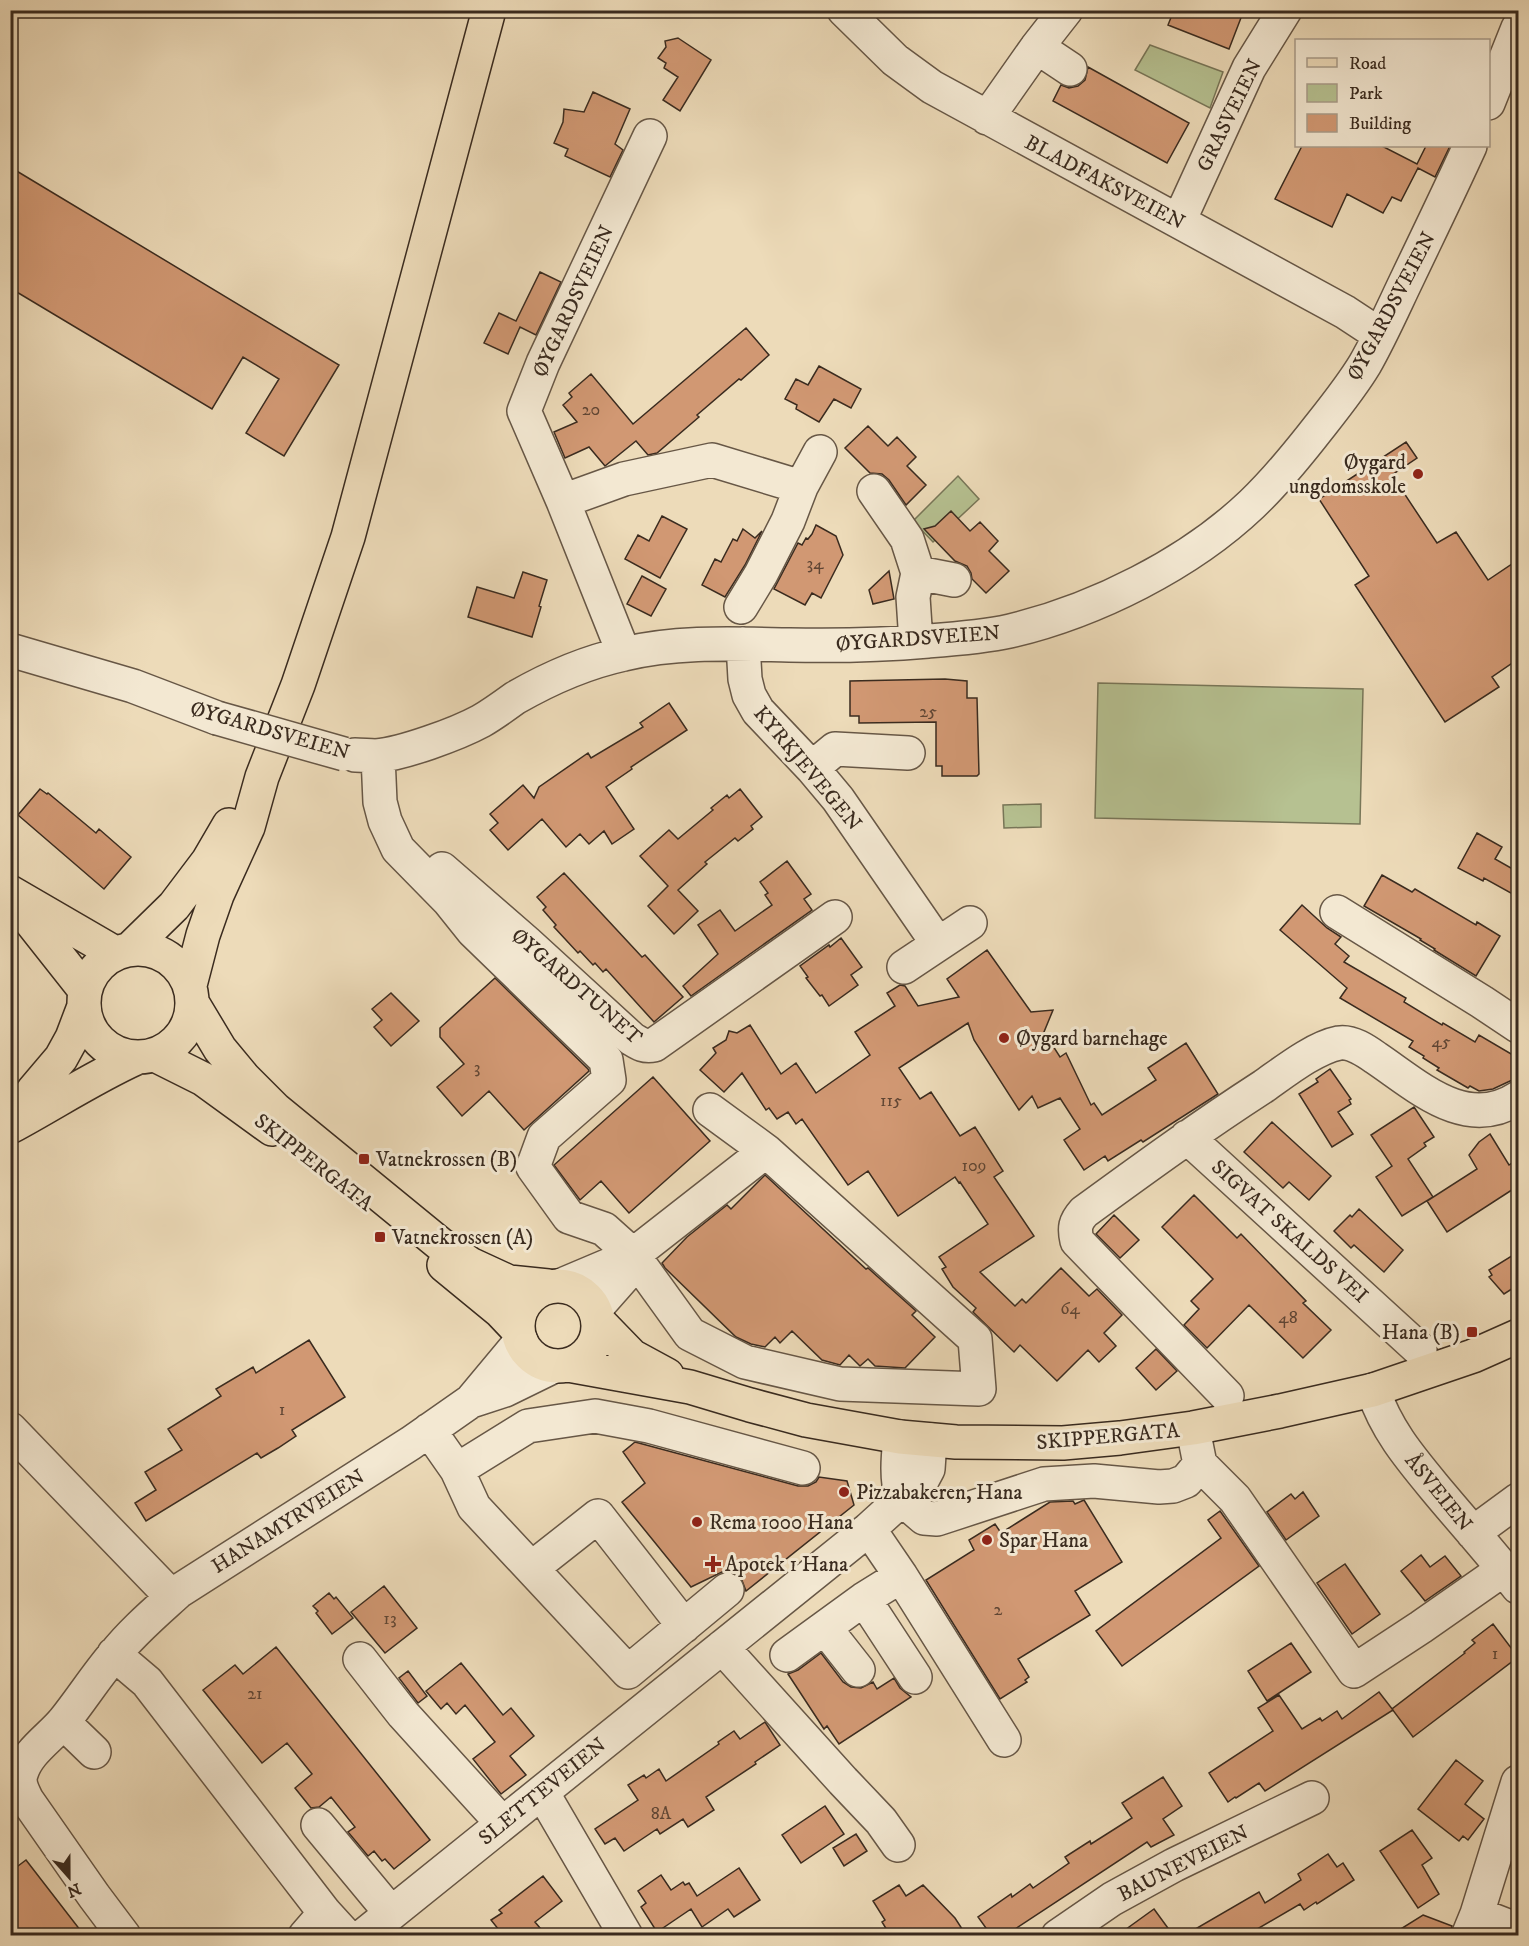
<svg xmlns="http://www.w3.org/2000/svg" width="1529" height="1946" viewBox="0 0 1529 1946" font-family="'IM FELL DW Pica',serif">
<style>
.green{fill:#b6c191;stroke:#787658;stroke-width:1.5}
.building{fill:#d19873;stroke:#3a2b1f;stroke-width:1.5}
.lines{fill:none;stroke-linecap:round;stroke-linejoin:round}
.minor-casing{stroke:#675746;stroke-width:36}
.major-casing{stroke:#3a2b1f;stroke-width:36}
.minor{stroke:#f3e8d2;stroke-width:33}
.major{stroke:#eddbb9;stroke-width:33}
.minor-bridge-casing{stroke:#675746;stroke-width:36;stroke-linecap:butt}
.minor-bridge{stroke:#f3e8d2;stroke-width:33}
.poi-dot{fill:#8f2418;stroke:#f3e8d2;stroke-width:2}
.labels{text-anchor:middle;stroke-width:6;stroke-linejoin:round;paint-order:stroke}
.number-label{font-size:18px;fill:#604634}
.street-label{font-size:21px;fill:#3a2b1f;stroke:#f3e8d2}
.poi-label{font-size:21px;fill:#3a2b1f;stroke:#f3e8d2;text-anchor:start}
</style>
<rect width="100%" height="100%" fill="#eddbb9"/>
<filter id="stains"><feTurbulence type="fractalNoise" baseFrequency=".00333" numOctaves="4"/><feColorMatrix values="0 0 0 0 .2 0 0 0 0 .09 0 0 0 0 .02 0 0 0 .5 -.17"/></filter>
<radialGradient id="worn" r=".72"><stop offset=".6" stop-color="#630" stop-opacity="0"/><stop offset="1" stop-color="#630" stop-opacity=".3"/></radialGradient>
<!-- green -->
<path class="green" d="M1150,45L1223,72L1210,108L1135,70Z
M958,476L979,499L933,542L913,521Z
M1098,683L1363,689L1360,824L1095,818Z
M1041,804V827L1004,828L1003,805Z"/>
<!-- building -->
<path class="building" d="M1174,10H1244L1229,49L1168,25Z
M678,38L711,60L680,111L663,100L678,77L664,68L666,63L658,58L666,47L665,41Z
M1088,67L1189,123L1167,163L1053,101L1061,85L1069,88L1078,86L1085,80Z
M593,92L630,109L615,144L623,150L610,177L565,156L568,149L554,143L563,122L564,109L584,112Z
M1302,146H1382L1417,164L1426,146H1450L1435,177L1418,168L1401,201L1392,197L1383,213L1347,194L1332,227L1275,199Z
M10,167L339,365L284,456L246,433L279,379L243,357L212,409L10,288Z
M540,272L561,282L536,335L520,327L508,354L484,343L499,313L516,321Z
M746,328L769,355L741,380L739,379L697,415L699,417L657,453L648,455L636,441L605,466L589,447L565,458L554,432L577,422L563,405L572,397L569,393L591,374L633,424Z
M819,366L861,389L851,408L834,399L819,422L796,409L797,405L785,399L796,379L808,385Z
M868,426L888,446L897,437L916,457L907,466L926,485L906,505L889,480L882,474L870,473L845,448Z
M1406,442L1417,458L1392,475L1437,543L1456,532L1488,580L1518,560V659L1492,677L1499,687L1445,722L1355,585L1369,576L1319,499Z
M951,511L970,531L980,522L998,541L989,551L1009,571L986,593L972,579L971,573L967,566L955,561L924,529L935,526Z
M662,516L687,529L660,578L625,559L638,535L649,541Z
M816,525L836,536L843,555L821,598L812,593L805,605L774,589L798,543L802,545L806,538L808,539L812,534Z
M743,529L755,538L762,531L745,565L725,597L702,585L715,559L721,562L733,539L737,541Z
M889,571L894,599L873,604L869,590Z
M523,572L547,580L539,606L541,607L532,637L468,617L477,587L514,598Z
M642,576L666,589L651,616L627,604Z
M945,679L967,681V698H977L979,774L977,776H942V766H936V722L859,723V716H850V681Z
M669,703L687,730L631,767L632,769L606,787L634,829L612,844L604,831L589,844L580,834L566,847L542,819L508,850L490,830L498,823L490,814L523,785L534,798L539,787L588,753L591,758L643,727L640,723Z
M40,789L47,794L48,793L96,833L99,829L131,857L104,889L18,815Z
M740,789L762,817L751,826L753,829L738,841L735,838L705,862L707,864L678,890L698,911L674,934L648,906L668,886L640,856L669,830L678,839L713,810L711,808L727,795L729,798Z
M1477,833L1502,847L1495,859L1518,872V897L1484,878L1483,881L1458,868Z
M787,861L811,894L804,899L812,910L691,996L683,986L718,954L698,925L720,910L735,931L772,905L765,895L768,893L760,882Z
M564,873L642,957L645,955L683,997L654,1022L606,969L603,972L595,963L593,965L580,951L578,953L554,927L556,925L543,910L546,907L537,897Z
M1382,875L1412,892L1415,889L1476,925L1477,922L1500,936L1476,976L1434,950L1435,949L1420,940L1421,939L1364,906Z
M1302,905L1327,928L1341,937L1335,944L1349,956L1344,962L1406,998L1404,1002L1442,1025L1443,1023L1475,1042L1479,1035L1518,1058V1079L1510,1081L1493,1089L1479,1091L1470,1086L1468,1088L1437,1070L1439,1068L1423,1058L1424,1056L1409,1047L1413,1041L1340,998L1347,988L1280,930Z
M841,938L862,967L851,975L858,985L829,1006L822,995L820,996L806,978L808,977L800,966L829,945L830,947Z
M987,950L1031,1012L1053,1010L1044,1032L1060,1057L1066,1053L1091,1105L1094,1103L1102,1115L1156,1080L1148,1068L1186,1043L1218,1094L1143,1142L1141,1140L1108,1161L1105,1156L1084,1170L1064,1140L1080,1129L1060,1098L1038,1108L1032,1096L1019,1110L974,1040L968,1023L899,1068L920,1099L931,1092L960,1136L975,1127L1003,1171L994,1177L1034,1236L980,1272L1015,1306L1022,1299L1026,1303L1061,1268L1089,1296L1097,1289L1122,1315L1104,1333L1116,1346L1099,1362L1088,1350L1057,1381L1020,1345L1014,1352L973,1312L976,1308L953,1287L942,1269L946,1267L939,1257L988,1224L960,1182L959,1183L955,1177L898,1216L868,1171L848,1185L802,1119L796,1124L788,1112L777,1119L769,1108L766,1110L742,1073L724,1092L700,1070L716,1053L713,1048L726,1040L729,1031L737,1033L750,1025L781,1074L796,1063L816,1093L870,1055L855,1032L895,1006L887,993L900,985L905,986L918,1006L959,997L947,979Z
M495,978L588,1069L589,1071L524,1130L489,1091L462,1116L437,1087L464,1064L440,1037V1028Z
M391,993L419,1021L391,1046L374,1027L382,1020L372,1009Z
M1330,1069L1351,1099L1349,1100L1351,1104L1338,1112L1353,1134L1332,1147L1299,1094L1318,1082L1316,1079Z
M653,1077L710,1141L629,1213L601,1181L580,1200L554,1165Z
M1414,1107L1434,1137L1424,1143L1426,1146L1408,1159L1433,1197L1402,1216L1376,1177L1392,1166L1371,1135Z
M1272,1122L1331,1176L1309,1200L1289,1182L1283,1188L1244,1152Z
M1490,1134L1509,1165L1518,1159V1186L1447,1232L1427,1201L1477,1169L1469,1155L1479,1142Z
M765,1175L866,1269L868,1268L916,1311L912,1315L935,1337L905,1368L875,1366L868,1359L860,1366L849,1355L840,1365L822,1360L792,1331L780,1343L775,1337L765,1347L751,1344L736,1337L665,1268L662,1263L687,1237L727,1205L731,1209Z
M1194,1195L1237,1238L1241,1234L1306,1301L1303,1303L1331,1330L1303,1358L1249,1305L1207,1348L1184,1325L1199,1309L1191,1301L1213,1279L1162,1227Z
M1359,1209L1403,1250L1384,1272L1354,1245L1351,1248L1334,1231L1350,1215L1352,1217Z
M1114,1215L1139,1240L1120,1258L1096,1234Z
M1518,1252V1285L1504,1294L1489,1277L1492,1275L1489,1270Z
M309,1340L345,1397L292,1430L296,1436L278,1448L261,1458L257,1453L146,1521L135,1503L156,1490L145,1472L182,1450L168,1429L221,1396L216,1389L253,1367L256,1373Z
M1156,1349L1177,1371L1156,1390L1136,1368Z
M635,1442L798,1486H808L816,1482L819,1477L847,1481L854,1505L746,1591L741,1578L733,1572L724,1571L691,1587L622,1502L645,1483L623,1452Z
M1303,1492L1319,1516L1286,1540L1267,1512L1291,1494L1295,1499Z
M1084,1500L1122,1562L1075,1591L1090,1615L1018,1659L1029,1677L1025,1680L1027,1682L1000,1699L926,1580L974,1550L969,1540L995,1524L1001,1533L1050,1502L1073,1501L1075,1504Z
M1220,1511L1259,1566L1122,1666L1096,1631L1221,1538L1208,1520Z
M1421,1555L1430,1567L1445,1556L1461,1576L1425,1601L1401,1571Z
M1345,1564L1380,1614L1352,1634L1317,1583Z
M384,1586L417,1628L385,1653L351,1612Z
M329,1593L334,1599L336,1597L353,1618L332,1634L316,1613L318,1611L313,1606Z
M1493,1624L1518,1657L1413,1737L1392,1709L1465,1653L1464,1652L1475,1643L1472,1640Z
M1291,1643L1311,1672L1267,1701L1248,1671Z
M276,1647L430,1840L394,1869L385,1859L382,1861L374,1851L368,1856L348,1832L355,1827L331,1797L319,1807L311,1808L295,1788L312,1774L287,1743L262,1763L203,1690L235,1665L243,1674Z
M821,1653L843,1682L851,1687L861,1688L873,1682L877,1689L894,1678L900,1688L911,1697L839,1744L827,1726L824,1729L788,1674L798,1670Z
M461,1663L503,1715L511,1708L534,1736L510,1756L526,1775L501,1794L473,1759L495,1742L465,1705L456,1714L447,1703L441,1709L426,1691Z
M408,1671L427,1696L418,1703L399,1678Z
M1379,1692L1393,1710L1265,1791L1259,1783L1236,1798L1235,1797L1228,1802L1209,1773L1273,1731L1258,1708L1279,1695L1302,1729L1320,1718L1322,1721L1337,1711L1342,1719Z
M765,1722L780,1745L755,1762L756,1764L706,1797L714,1810L688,1827L683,1819L660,1834L657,1829L624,1851L615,1838L605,1844L595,1829L638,1800L628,1785L644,1775L646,1778L659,1769L666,1781L719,1744L718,1742L734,1731L740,1739Z
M1456,1760L1483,1781L1465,1804L1484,1819L1468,1840L1463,1836L1459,1841L1418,1809Z
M1163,1777L1182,1806L1163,1819L1174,1835L1151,1847L1147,1842L1006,1935H991L978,1917L1011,1894L1012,1897L1030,1884L1033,1888L1069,1863L1065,1857L1090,1841L1091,1844L1132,1818L1122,1803Z
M825,1806L844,1834L801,1863L782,1835Z
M1412,1830L1432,1858L1422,1865L1439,1894L1418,1908L1380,1851Z
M856,1834L867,1851L844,1866L833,1848Z
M1328,1854L1337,1867L1343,1863L1354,1880L1317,1904L1316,1902L1304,1910L1300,1904L1247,1935H1185L1259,1892L1265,1903L1301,1880L1298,1874Z
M26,1860L84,1935H10V1872Z
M739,1868L760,1900L734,1917L728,1909L702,1927L691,1909L657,1932L641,1907L646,1903L638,1891L661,1875L671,1890L683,1882L685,1885L689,1883L697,1896Z
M543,1876L562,1901L535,1922L546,1935H503L491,1920L502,1913L499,1910Z
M899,1885L906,1896L923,1885L955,1918L966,1935H890L882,1922L885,1920L873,1901Z
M1154,1909L1173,1935H1118Z
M1423,1915L1452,1926L1450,1935H1391Z"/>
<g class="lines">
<!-- minor casing -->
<g class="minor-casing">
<path id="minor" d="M844,10L895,60L932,87L1345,312L1380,335
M1037,47L1070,69
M1488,103L1518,28
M987,118L1037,47L1066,10
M1179,221L1249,68L1285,10
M874,491L907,539L918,573
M563,501L624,479L712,460L801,487
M741,607L761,574L788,521L801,487L820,452
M916,642L913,597L918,573L954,580
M743,644L745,679L749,695L758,711L812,768L838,799L938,944
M10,650L133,686L217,718
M624,654L563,501L524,411L543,363L650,136
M355,755C362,755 369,756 376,756C402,754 457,734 481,721C493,714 504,706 515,698C548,679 587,662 624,654C678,641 735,644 789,645C835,646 882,645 928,641C955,639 983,637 1010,631C1095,611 1189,564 1252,504C1274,483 1293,460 1312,436C1330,413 1350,389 1365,364C1381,336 1394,306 1408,277C1429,233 1450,190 1470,146
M378,756L380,802L385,821L398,849L449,901L473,931L606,1060L609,1080L544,1137L533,1167L569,1217L604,1229L633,1255L690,1334L745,1362L840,1384L979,1389L975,1339L766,1151L710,1110
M812,768L835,749L908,753
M442,869L526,942L632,1039C640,1044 645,1047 654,1045L835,917
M1337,912L1482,1002L1518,1026
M904,967L970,923
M1187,1137L1420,1350
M562,1285L633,1255L766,1151
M595,1309L625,1275L633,1255
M1373,1390C1387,1432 1412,1460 1440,1494C1466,1525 1493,1555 1518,1587
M1227,1396L1077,1241C1074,1228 1075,1222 1084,1212C1143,1169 1202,1126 1264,1086C1284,1072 1314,1048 1339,1043C1352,1041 1366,1051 1376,1058C1419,1087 1466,1132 1518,1098
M471,1401L521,1341
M10,1429L172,1597
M429,1430L457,1470L474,1507L628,1672L727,1590
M900,1437C898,1458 896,1478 902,1499
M1200,1464L1235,1499L1354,1671L1421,1627L1504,1569
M457,1470L528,1426L595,1416L649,1426L803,1468
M902,1499L924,1518L937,1519L1044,1484L1094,1481L1159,1487L1173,1486L1186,1481L1200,1464L1196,1444
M869,1529L901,1576L1004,1740
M1473,1533L1518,1500
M532,1568L598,1516L684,1626
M864,1599L915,1677
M825,1628L858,1670
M722,1647L843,1781L881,1821L898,1845
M114,1654L147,1682L325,1913L346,1936
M787,1655L864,1599L901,1576
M360,1659L403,1714L502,1823
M63,1722L94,1752
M542,1792L626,1936
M318,1825L391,1913
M1477,1914L1518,1930
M124,1936L94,1896L27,1800C23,1792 18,1783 21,1774C27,1752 50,1738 64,1721C81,1700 96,1676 114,1655C133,1631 157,1611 179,1591L411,1443L471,1401L505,1390L554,1366
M305,1936L325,1913
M363,1936L869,1529L902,1499L920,1484L928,1469L930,1440
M1058,1936L1112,1899L1174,1865L1312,1798
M1468,1936L1477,1914L1518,1782"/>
</g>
<!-- major casing -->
<g class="major-casing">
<path id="major" d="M10,892L115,953
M17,904L85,990
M131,948L174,906L208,861L229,825
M84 1003a54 54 0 1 1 108 0a54 54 0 1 1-108 0Z
M190,985L203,935L217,895L248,827L262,777L298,685L348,537L489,10
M193,1004L220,1049L244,1078L275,1109L440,1244L470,1264L509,1282L548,1286
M155,1055L203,1079L272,1129
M11,1123L33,1091L61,1058L72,1038L83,1009
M10,1127C53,1104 92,1078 136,1058
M444,1265L500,1311L518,1330
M518 1326a40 40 0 1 1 80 0a40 40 0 1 1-80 0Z
M599,1322L632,1356L667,1375
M568,1365L690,1387L750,1405L806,1420L900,1437L956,1442L1063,1443L1120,1438L1193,1428L1280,1411L1373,1390L1473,1356L1518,1336"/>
</g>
<!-- minor -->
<use href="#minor" class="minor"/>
<!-- major -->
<use href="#major" class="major"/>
<!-- minor-bridge casing -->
<g class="minor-bridge-casing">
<path id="minor-bridge" d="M217,718L344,754"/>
</g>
<!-- minor-bridge -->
<use href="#minor-bridge" class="minor-bridge"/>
</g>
<!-- markers -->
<g class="poi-dot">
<circle cx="1418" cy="474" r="6"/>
<circle cx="1004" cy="1038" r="6"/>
<rect x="358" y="1153" width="12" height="12" rx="3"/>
<rect x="374" y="1231" width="12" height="12" rx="3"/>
<rect x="1466" y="1326" width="12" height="12" rx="3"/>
<circle cx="844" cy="1492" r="6"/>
<circle cx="697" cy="1522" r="6"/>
<circle cx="987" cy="1540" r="6"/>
<path d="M710 1555h6v6h6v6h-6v6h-6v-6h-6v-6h6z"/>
</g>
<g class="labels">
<!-- number labels -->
<g class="number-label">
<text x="591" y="415">20</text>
<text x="815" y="569">34</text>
<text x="928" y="717">25</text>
<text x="1441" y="1047">45</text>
<text x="477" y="1073">3</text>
<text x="891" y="1106">115</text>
<text x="974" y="1171">109</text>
<text x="1070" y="1314">64</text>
<text x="1288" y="1323">48</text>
<text x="282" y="1415">1</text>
<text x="998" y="1615">2</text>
<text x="390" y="1624">13</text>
<text x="1495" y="1659">1</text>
<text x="255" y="1699">21</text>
<text x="661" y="1819">8A</text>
</g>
<!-- street labels -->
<g class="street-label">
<text transform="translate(1229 115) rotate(-64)" y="7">GRASVEIEN</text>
<text transform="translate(1105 182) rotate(28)" y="7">BLADFAKSVEIEN</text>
<text transform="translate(573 301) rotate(-65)" y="7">ØYGARDSVEIEN</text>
<text transform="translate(1391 306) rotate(-62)" y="7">ØYGARDSVEIEN</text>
<text transform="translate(918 638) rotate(-4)" y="7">ØYGARDSVEIEN</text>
<text transform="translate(270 730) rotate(16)" y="7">ØYGARDSVEIEN</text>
<text transform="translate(808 768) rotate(50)" y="7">KYRKJEVEGEN</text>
<text transform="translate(577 986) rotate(41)" y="7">ØYGARDTUNET</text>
<text transform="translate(314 1162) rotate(38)" y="7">SKIPPERGATA</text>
<text transform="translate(1290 1231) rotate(42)" y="7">SIGVAT SKALDS VEI</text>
<text transform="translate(1108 1436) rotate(-5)" y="7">SKIPPERGATA</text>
<text transform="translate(1439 1492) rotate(51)" y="7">ÅSVEIEN</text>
<text transform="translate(288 1521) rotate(-32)" y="7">HANAMYRVEIEN</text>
<text transform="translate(542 1791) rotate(-39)" y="7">SLETTEVEIEN</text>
<text transform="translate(1183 1863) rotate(-27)" y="7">BAUNEVEIEN</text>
</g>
<!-- poi labels -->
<g class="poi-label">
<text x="1406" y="469" text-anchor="end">Øygard<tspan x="1406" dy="24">ungdomsskole</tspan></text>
<text x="1016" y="1045">Øygard barnehage</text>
<text x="376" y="1166">Vatnekrossen (B)</text>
<text x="392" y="1244">Vatnekrossen (A)</text>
<text x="1460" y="1339" text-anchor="end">Hana (B)</text>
<text x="856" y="1499">Pizzabakeren, Hana</text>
<text x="709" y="1529">Rema 1000 Hana</text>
<text x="999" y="1547">Spar Hana</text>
<text x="725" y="1571">Apotek 1 Hana</text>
</g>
</g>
<!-- margin -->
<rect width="1529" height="1946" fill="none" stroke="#eddbb9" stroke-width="36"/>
<rect x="12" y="12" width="1505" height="1922" fill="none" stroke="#3a2b1f" stroke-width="3"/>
<rect x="18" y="18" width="1493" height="1910" fill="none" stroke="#3a2b1f" stroke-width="1.5"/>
<!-- legend -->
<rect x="1295" y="39" width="195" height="108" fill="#f3e8d2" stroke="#a99c8a" stroke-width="1.5"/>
<rect x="1307" y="58" width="30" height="9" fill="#eddbb9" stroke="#a99c8a" stroke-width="1.5"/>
<text x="1349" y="69" font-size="18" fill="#3a2b1f">Road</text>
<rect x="1307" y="84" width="30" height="18" fill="#b6c191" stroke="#a99c8a" stroke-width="1.5"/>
<text x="1349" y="99" font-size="18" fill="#3a2b1f">Park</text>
<rect x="1307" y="114" width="30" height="18" fill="#d19873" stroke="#a99c8a" stroke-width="1.5"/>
<text x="1349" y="129" font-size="18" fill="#3a2b1f">Building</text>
<!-- north arrow -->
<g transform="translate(69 1877) rotate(159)" stroke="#f3e8d2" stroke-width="4.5" paint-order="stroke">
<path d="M0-4.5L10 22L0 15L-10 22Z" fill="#3a2b1f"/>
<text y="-9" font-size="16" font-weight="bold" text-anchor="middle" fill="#3a2b1f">N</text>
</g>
<rect width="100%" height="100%" filter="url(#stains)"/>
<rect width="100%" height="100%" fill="url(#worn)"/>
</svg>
